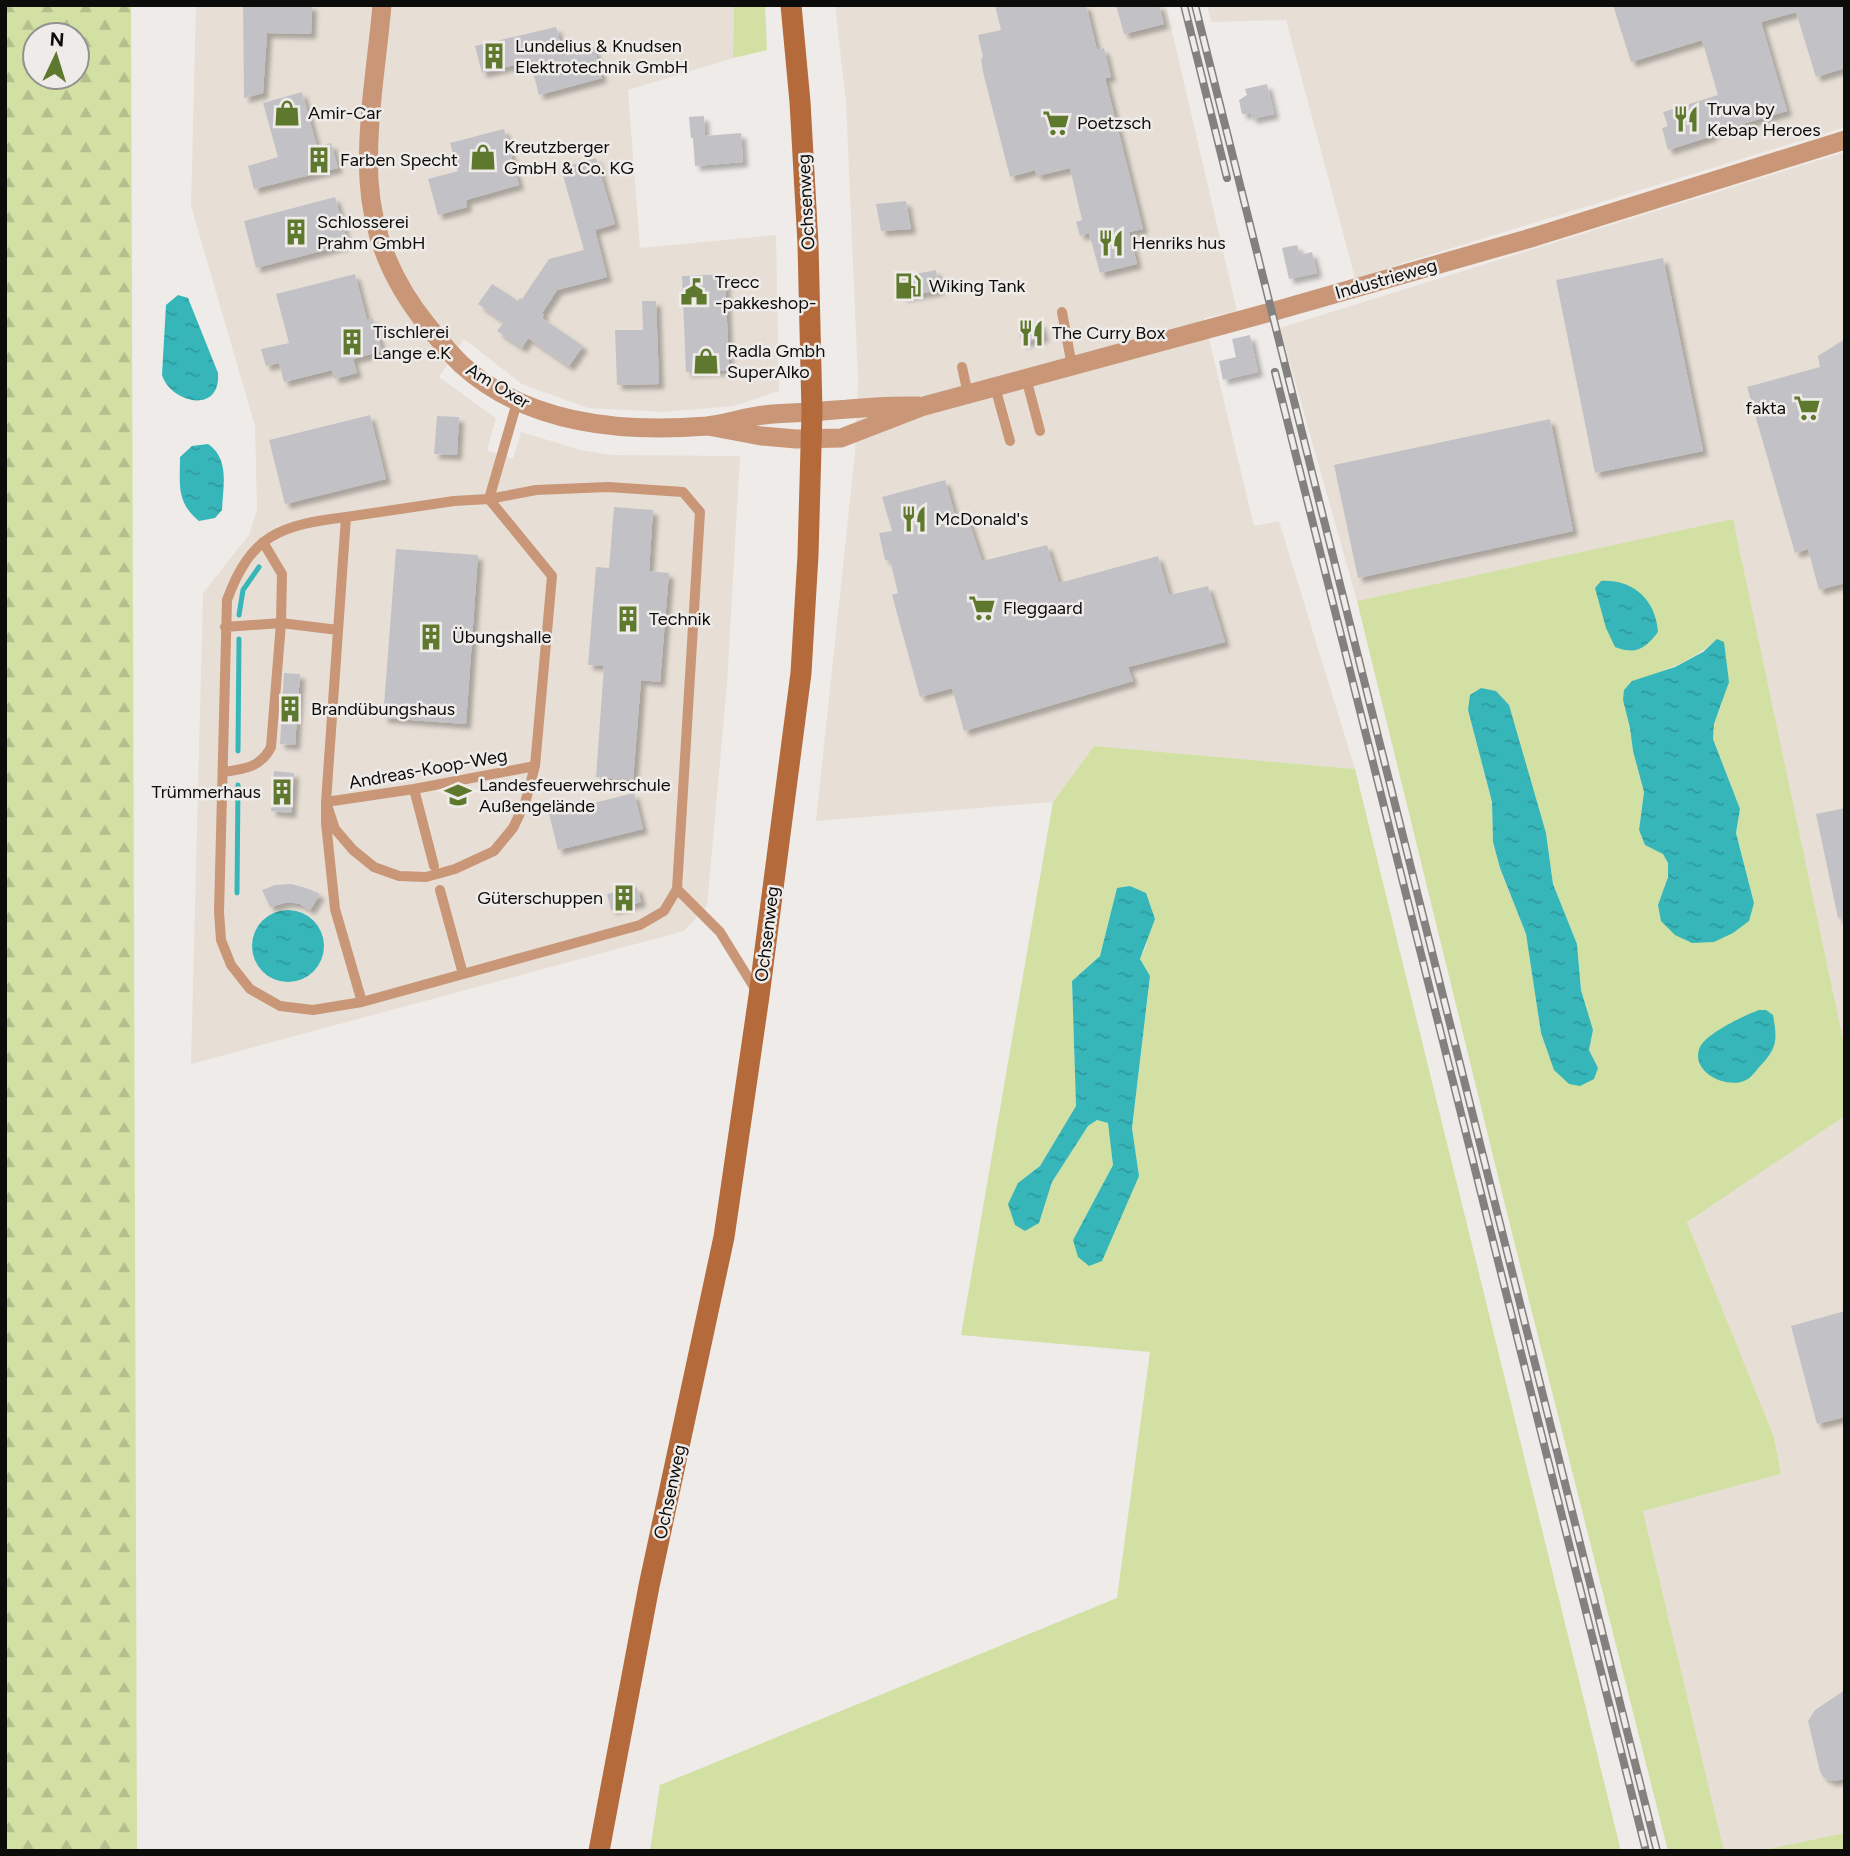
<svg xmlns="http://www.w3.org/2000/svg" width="1850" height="1856" viewBox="0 0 1850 1856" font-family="Figtree,sans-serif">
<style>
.built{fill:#e7dfd6}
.grass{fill:#d2e0a4;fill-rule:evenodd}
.forest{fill:url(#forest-firs);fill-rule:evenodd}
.water{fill:url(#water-ripples)}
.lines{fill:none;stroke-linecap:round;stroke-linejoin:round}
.stream{stroke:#36b6b9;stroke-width:5}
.building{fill:#c2c2c6;filter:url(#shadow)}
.service{stroke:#c99677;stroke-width:10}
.minor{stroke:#c99677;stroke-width:19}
.secondary{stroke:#b46a3a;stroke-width:21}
.rail-casing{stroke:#82817f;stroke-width:8}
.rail{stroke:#eeebe8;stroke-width:5;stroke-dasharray:16;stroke-linecap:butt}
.labels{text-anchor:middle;stroke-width:5;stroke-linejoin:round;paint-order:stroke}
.poi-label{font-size:18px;fill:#0c0c0b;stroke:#eeebe8;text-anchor:start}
.street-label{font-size:18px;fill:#0c0c0b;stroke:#eeebe8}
</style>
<defs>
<pattern id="forest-firs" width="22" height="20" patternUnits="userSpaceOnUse" patternTransform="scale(1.75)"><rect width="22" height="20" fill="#d2e0a4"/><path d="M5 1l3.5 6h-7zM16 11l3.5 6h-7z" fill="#b3bf8c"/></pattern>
<pattern id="water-ripples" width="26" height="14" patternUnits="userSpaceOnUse" patternTransform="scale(1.75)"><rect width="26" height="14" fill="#36b6b9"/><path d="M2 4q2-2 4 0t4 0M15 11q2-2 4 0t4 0" fill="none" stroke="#2e9b9e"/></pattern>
<filter id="shadow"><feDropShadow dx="5" dy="5" stdDeviation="2" flood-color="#0004"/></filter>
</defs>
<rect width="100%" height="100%" fill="#eeebe8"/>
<!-- built -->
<path class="built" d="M196,5H734L733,58L628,90L640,248L776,235L779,391L733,406L664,412L588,408L522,384L464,339L439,377L496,418L487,450L513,459L521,432L581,450L612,455L740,456L727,684L707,906L684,931L191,1064L203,593L249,535L257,510L255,426L191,206Z
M835,5H1166L1237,311L1204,318L1254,526L1279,521L1355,769L1094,746L1053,802L816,821L855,453L858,379L846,102Z
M1207,5H1845V127L1355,278L1286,20L1211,22Z
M1845,152V1049L1733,520L1357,601L1280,328Z
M1845,1116V1833L1758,1851H1724L1643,1511L1781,1474L1774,1437L1687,1222Z"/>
<!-- grass -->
<path class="grass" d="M734,5H765L767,50L733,58Z
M1733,519L1845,1049V1116L1687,1222L1774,1437L1781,1474L1643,1511L1724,1851H1668L1508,1217L1357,601ZM1717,639L1722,703L1714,724L1713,739L1740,809L1736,833L1754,903L1658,905C1663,891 1676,866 1662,853C1658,850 1650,848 1645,845L1639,830L1644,791L1633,751L1630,728L1623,700L1632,681C1664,671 1692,662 1717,639ZM1468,710L1546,833L1553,884L1577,944L1581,990L1593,1030L1589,1050L1598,1068L1541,1033L1526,934L1500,868L1493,842L1492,802Z
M1094,746L1355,769L1621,1851H650L660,1785L1117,1598L1150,1352L961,1335L1053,802ZM1117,888L1147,944L1140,959L1150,976L1132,1128L1139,1176L1073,1240L1113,1165L1109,1123L1097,1120L1088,1126L1052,1182L1039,1222L1018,1183L1040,1166L1076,1106L1072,981L1100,956Z
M1845,1833V1851H1758Z"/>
<!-- forest -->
<path class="forest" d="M5,5H131L137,1851H5ZM35,35H77V77H35Z"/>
<!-- water -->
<path class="water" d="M178,295L188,298L218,373C221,416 170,402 162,375L166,305Z
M208,444C230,459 223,486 222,510L215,518L199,521C176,502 180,485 180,457L192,446Z
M1601,581C1634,579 1656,601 1658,632C1645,649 1636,655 1615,647L1606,628L1595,588Z
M1717,639L1724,642L1729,682L1714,724L1713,739L1740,809L1736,833L1754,903L1749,921L1733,933L1714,942L1692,943L1675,935L1661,921L1658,905L1668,877V863L1663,854L1645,845L1639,830L1644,792L1633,751L1630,728L1623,700L1624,690L1632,681L1675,667L1703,652Z
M1481,688L1496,691L1509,705L1546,833L1553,884L1577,944L1581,990L1593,1030L1589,1050L1598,1068L1594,1079L1580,1086L1569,1084L1554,1070L1541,1033L1526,934L1500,868L1493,842L1492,802L1468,710L1470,695Z
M1130,886L1146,893L1155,919L1140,959L1150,976L1132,1128L1139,1176L1102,1261L1089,1266L1078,1257L1073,1240L1113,1165L1108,1123L1097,1120L1088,1126L1052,1182L1039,1223L1025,1231L1015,1225L1008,1204L1018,1183L1040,1166L1076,1106L1072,981L1100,956L1117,888Z
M252 946a36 36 0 1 1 72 0a36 36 0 1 1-72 0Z
M1759,1010H1766L1773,1015C1777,1038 1778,1047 1761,1065C1757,1069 1752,1077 1746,1080C1727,1090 1689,1072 1700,1047C1707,1033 1745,1015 1759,1010Z"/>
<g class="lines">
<!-- stream -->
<path class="stream" d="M239,615L243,590L259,567
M238,751L239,639
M237,893L238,785"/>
</g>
<!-- building -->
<path class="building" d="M243,5H312L311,34L267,33L263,93L244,98Z
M995,5H1086L1097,50L1104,48L1111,77L1105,78L1143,229L1129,232L1137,264L1100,273L1089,233L1080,236L1076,222L1082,220L1070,168L1037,176L1035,170L1010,177L983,72L981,59L983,57L978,35L1001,30Z
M1116,5H1159L1164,24L1124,34Z
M1613,5H1845V68L1816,77L1796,12L1761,22L1787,111L1711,133L1712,136L1668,150L1662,128L1668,126L1663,112L1718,95L1702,40L1631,62Z
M556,27L564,56L594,47L602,78L539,95L530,61L482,73L475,46Z
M1267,84L1274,114L1252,119L1251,114H1242L1239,100L1247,95L1245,89Z
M302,92L317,147L331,143L338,168L254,189L248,166L278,157L263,103Z
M704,116L705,136L691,138L689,117Z
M504,129L519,185L466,200L467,207L438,215L428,179L458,171L450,143Z
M741,133L743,162L695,166L693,137Z
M596,158L615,224L595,230L607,277L557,290L542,313L544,315L542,318L583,346L569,366L528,338L522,348L497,331L504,322L478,304L492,284L518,301L520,298L522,299L549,259L584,250L561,168Z
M335,197L348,244L256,268L244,221Z
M906,201L911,229L881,231L876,204Z
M1297,245L1300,255L1312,252L1317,273L1289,279L1282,248Z
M1663,258L1703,451L1595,473L1556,280Z
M936,270L940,290L902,297L899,277Z
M355,274L367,320L373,318L382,351L353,359L357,373L334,379L332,370L284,382L279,363L266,366L261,349L289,343L276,294Z
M725,274L729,370L686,372L682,276Z
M642,301H656L659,384L617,385L615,330H643Z
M1040,322L1044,337L1022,343L1018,329Z
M1250,335L1258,372L1223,380L1219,361L1236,357L1232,339Z
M1845,339V583L1819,590L1808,549L1795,553L1747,387L1820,367L1818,356Z
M370,415L386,479L285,504L269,440Z
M437,416L459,417L457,455L434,454Z
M1550,419L1573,531L1358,578L1334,465Z
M945,480L955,515L966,513L982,561L1047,545L1059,583L1158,556L1169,595L1208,586L1225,642L1128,667L1133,681L964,731L952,688L920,697L892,595L898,593L890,560H885L879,533L892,531L882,497Z
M614,507L653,510L649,571L669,573L660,682L641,680L633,780L596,777L604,666L588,665L596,567L609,568Z
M396,549L478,555L466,724L383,718Z
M284,673L300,674L295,745L280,744Z
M274,771L294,773L291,813L271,811Z
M634,793L643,829L558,850L549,814Z
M1845,808V917L1838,918L1816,814Z
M291,884L306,888L320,894L310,910L300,904L288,902L270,907L262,890L275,885Z
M637,887L641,902L611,910L607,894Z
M1845,1311V1417L1817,1424L1791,1326Z
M1845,1690V1779L1832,1781L1823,1777L1820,1771L1808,1721L1815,1710Z"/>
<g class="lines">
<!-- service -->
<path class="service" d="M1062,312L1072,366
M962,367L968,394
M1026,378L1040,431
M995,387L1010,441
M489,499L552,576L535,766L525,803L513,828L494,851L455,869L426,877L399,876L374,867L353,850L335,829L326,802L346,517L454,501Z
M346,517C281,525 251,534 227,600L219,912L221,940L231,965L250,989L280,1006L313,1010L362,1002L640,925L664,911L677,889L700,512L683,492L608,487L536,490L489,499L517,402
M225,627L281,623L338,630
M224,772C245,769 261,767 271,747L281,623L282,574L263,542
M414,789L434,866
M677,889L720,932L757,992
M440,890L463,974
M362,1002L335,909L326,823V802L414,789L535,766"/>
<!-- minor -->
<path class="minor" d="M382,5C377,63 366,122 369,180C372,234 393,283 427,325C438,338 449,353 462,365C528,425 622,433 707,426C726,424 745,417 764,415C780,413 796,413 812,412C848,409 882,405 918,406
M708,426L761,436L796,439L841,438L924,406L1271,312L1534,237L1845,140"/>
<!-- secondary -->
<path class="secondary" d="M599,1851L649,1586L724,1237L759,996L801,673L808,555L812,412L808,244L800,102L791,5"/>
<!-- rail casing -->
<g class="rail-casing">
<path id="rail" d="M1184,5L1227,178
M1195,5L1657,1851
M1275,372L1646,1851"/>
</g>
<!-- rail -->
<use href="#rail" class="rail"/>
</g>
<!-- icons -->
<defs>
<g id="building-bare" transform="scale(2.1)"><path d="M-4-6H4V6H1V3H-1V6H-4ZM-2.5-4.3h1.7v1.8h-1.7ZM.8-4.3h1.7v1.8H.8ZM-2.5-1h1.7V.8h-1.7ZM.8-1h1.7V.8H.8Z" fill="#5e792d" stroke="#eeebe8" stroke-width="2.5" paint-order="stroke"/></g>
<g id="shop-bare" transform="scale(2.1)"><path d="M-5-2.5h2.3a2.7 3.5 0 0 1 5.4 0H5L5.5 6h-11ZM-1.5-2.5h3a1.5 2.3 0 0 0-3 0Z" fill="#5e792d" stroke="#eeebe8" stroke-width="2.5" paint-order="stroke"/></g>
<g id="restaurant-bare" transform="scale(2.1)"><path d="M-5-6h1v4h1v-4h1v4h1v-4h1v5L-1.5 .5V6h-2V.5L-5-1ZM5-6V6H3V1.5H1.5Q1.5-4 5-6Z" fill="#5e792d" stroke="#eeebe8" stroke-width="2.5" paint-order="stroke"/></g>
<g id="supermarket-bare" transform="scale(2.1)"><path d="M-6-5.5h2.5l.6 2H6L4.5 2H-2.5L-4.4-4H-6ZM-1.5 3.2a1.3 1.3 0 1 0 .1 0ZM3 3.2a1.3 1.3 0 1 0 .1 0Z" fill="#5e792d" stroke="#eeebe8" stroke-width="2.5" paint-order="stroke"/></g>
<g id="fuel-bare" transform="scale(2.1)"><path d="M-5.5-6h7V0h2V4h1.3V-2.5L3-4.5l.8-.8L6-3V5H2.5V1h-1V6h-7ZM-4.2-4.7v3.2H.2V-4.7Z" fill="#5e792d" stroke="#eeebe8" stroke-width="2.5" paint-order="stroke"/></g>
<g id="civic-bare" transform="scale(2.1)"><path d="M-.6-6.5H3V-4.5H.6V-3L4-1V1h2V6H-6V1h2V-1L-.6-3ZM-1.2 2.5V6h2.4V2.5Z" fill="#5e792d" stroke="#eeebe8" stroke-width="2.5" paint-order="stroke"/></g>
<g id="university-bare" transform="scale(2.1)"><path d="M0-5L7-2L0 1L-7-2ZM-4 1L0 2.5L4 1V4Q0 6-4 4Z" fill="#5e792d" stroke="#eeebe8" stroke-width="2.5" paint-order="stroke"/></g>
</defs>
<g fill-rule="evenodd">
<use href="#building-bare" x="494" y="56"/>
<use href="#shop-bare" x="287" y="113"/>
<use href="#restaurant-bare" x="1686" y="119"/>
<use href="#supermarket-bare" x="1056" y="123"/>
<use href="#shop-bare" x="483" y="157"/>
<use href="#building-bare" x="319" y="160"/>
<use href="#building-bare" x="296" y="232"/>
<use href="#restaurant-bare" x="1111" y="243"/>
<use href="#fuel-bare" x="908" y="286"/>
<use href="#civic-bare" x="694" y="292"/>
<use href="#restaurant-bare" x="1031" y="333"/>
<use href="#building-bare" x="352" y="342"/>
<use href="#shop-bare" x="706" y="361"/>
<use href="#supermarket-bare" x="1807" y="408"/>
<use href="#restaurant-bare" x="914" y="519"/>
<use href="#supermarket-bare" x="982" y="608"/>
<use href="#building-bare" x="628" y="619"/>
<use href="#building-bare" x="431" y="637"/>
<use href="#building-bare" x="290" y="709"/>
<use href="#building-bare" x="282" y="792"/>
<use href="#university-bare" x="458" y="795"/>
<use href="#building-bare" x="624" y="898"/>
</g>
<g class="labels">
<!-- poi labels -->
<g class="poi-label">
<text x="515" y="52">Lundelius &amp; Knudsen<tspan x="515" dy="21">Elektrotechnik GmbH</tspan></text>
<text x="1707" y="115">Truva by<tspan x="1707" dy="21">Kebap Heroes</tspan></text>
<text x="308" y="119">Amir-Car</text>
<text x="1077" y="129">Poetzsch</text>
<text x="504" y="153">Kreutzberger<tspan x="504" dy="21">GmbH &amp; Co. KG</tspan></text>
<text x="340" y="166">Farben Specht</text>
<text x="317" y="228">Schlosserei<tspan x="317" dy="21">Prahm GmbH</tspan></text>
<text x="1132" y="249">Henriks hus</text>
<text x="715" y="288">Trecc<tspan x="715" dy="21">-pakkeshop-</tspan></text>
<text x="929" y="292">Wiking Tank</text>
<text x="373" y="338">Tischlerei<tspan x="373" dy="21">Lange e.K</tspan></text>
<text x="1052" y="339">The Curry Box</text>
<text x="727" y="357">Radla Gmbh<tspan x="727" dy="21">SuperAlko</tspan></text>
<text x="1786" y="414" text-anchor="end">fakta</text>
<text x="935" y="525">McDonald's</text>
<text x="1003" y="614">Fleggaard</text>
<text x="649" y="625">Technik</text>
<text x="452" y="643">Übungshalle</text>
<text x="311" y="715">Brandübungshaus</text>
<text x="479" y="791">Landesfeuerwehrschule<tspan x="479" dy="21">Außengelände</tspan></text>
<text x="261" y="798" text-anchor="end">Trümmerhaus</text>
<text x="603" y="904" text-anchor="end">Güterschuppen</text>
</g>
<!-- street labels -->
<g class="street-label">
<text transform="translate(806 202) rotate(-93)" y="6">Ochsenweg</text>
<text transform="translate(1386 279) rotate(-16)" y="6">Industrieweg</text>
<text transform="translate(498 386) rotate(31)" y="6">Am Oxer</text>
<text transform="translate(428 769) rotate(-10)" y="6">Andreas-Koop-Weg</text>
<text transform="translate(767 934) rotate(-83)" y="6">Ochsenweg</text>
<text transform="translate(670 1492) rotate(-78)" y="6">Ochsenweg</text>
</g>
</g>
<!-- border -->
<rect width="1850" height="1856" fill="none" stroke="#0c0c0b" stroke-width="14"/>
<!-- north arrow -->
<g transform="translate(56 56) rotate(4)"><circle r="33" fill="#eeebe8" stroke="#949290" stroke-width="2"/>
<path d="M0-5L12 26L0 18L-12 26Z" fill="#5e792d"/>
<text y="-10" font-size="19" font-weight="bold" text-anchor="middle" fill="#0c0c0b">N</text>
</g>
</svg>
